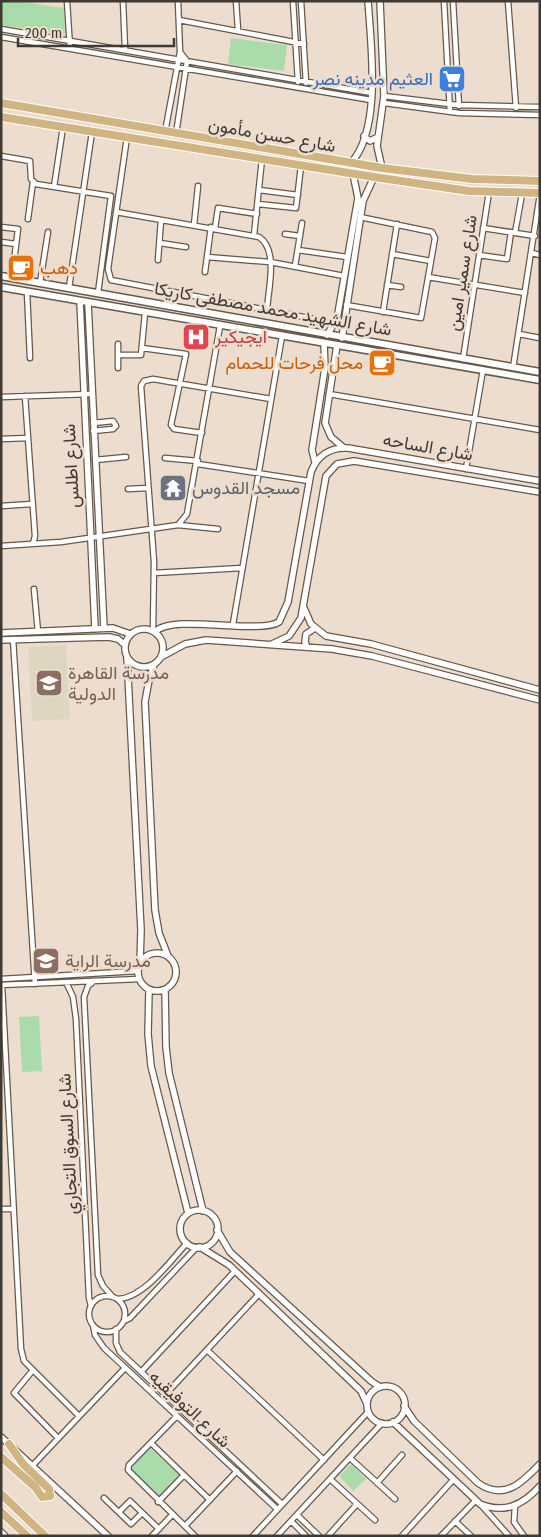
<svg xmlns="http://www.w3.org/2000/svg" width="541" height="1537" viewBox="0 0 541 1537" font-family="'Fira Sans Condensed',Vazirmatn,sans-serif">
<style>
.education{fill:#ded6c1}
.green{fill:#a9dcaa}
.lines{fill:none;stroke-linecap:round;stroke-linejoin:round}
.minor-casing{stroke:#66584b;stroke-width:7}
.tertiary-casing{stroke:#66584b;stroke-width:8}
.secondary-casing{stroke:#66584b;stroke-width:9}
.primary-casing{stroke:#fff;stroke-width:10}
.minor{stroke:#fff;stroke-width:4.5}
.tertiary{stroke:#fff;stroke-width:5.5}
.secondary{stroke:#fff;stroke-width:6}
.primary{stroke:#d0b582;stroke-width:8}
.labels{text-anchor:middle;stroke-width:5;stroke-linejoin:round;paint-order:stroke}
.shop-label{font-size:18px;fill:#366cbe;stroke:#edddce;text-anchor:end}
.street-label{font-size:18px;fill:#403a34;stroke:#edddce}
.food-label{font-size:18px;fill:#c56008;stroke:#edddce;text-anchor:start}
.health-label{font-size:18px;fill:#be3a42;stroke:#edddce;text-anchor:start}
.worship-label{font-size:18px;fill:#5b616d;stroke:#edddce;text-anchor:start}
.education-label{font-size:18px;fill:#785e54;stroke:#edddce;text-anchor:start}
</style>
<rect width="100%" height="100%" fill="#edddce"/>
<!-- education -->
<path class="education" d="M66,645L70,719L32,721L28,647Z"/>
<!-- green -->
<path class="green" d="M1,1H17L64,8L65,34L1,25Z
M231,38L287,45L284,71L228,64Z
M39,1016L42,1071L22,1072L19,1017Z
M150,1448L180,1476L160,1497L130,1469Z
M351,1464L366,1479L353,1491L339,1476Z"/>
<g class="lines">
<!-- minor casing -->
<g class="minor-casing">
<path id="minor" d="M67,1L70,48
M123,1L125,49
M236,1L238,30
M293,1L298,82
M301,1L306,83
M444,1L450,112
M453,1L459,106
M508,1L516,108
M179,20L304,44
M1,29L372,93
M1,37L371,100
M384,96L458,105L540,107
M384,103L459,113L540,115
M165,132L180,52L178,1
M176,134L187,61L180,52
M127,137L108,269L111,280L335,323
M1,156L30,161L31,179L36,184L111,196L98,293
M54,187L63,127
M259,190L298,195
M258,204L296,208L301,166
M116,212L259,237C279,250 268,290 267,310
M28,219L33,182
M194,225L198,186
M1,227L18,229L12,278
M215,228L218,208L257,214
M483,228L535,236
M515,233L522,194
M285,234L300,236
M254,235L262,159
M1,242L16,244
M160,243L186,247
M298,250L347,257
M532,253L540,255
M392,254L431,261
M479,255L507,259L511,232
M207,257L270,262L344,276
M158,260L161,220
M295,266L302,223
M205,272L211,227
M428,277L525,293
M40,283L48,232
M387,285L401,287
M69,288L92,132
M27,292L30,358
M346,305L421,318L435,238L432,232L360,217
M383,312L397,224
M519,334L540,338
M118,344V368
M142,348L186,354L171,425L174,429L202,433
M118,355H141L145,313
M463,359L489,192
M513,368L540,194
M329,394L540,430
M25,396L35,536L33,544
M1,397L91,394
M93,423L113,421L116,426L113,429L93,431
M1,439L28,438
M165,458L198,461
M95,460L126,457
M198,464L309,481
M466,469L483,370
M128,489L148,488
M1,506L32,504
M178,525L218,529
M1,546L61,542L178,525L187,514L220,326
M154,573L242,568
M34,589L38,632
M233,624L282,336
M153,631L154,562L141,386L144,381L153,379L271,399
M13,639L35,984
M1,979L138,971
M94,981L88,986L84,997L98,1275L103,1286L112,1296
M66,982L73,997L76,1019L89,1298L91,1306
M1,985L139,979
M2,985L21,1349L24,1361L79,1416
M1,1209H13
M89 1314a18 18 0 1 1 36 0a18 18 0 1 1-36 0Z
M118,1299C144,1298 170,1261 187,1243
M124,1321L130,1318L197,1247
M93,1325L95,1335L104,1348L277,1509
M116,1329V1343L120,1352L282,1504
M207,1350L324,1460
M33,1370L14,1393L58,1438
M141,1372L235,1271
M165,1395L259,1294
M177,1416L129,1465L128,1470L195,1536
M151,1443L210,1500
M350,1458L395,1499
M33,1465L125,1368
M330,1479L375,1520
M377,1483L402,1455
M104,1498L131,1524L142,1513
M158,1502L184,1475
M481,1505L509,1536
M515,1506L514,1522L524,1536
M119,1512L130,1501L159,1529
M297,1515L319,1536
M291,1521L306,1536
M455,1521L471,1536
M185,1526L237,1471
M152,1536L172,1515
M253,1536L368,1412
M277,1536L382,1423
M328,1536L357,1504
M402,1536L453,1480
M441,1536L475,1501"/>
</g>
<!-- tertiary casing -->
<g class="tertiary-casing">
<path id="tertiary" d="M380,1L384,96L377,146L382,168
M364,136L370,141L378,137
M351,163C382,129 371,45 368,1
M80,302L95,629
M88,303L104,628
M327,335L337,319L358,198L353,174
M342,338L363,201L374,177
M337,345L325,423L331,437L344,448
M315,462L312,450L325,368L324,343
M304,608L311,624L326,636L371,644L540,690
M125 648a19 19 0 1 1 38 0a19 19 0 1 1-38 0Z
M155,632C173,613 258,635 279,622L288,602L311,472C317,456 330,447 348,448L540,481
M1,633L113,628L130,634
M1,640L109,637L118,639L125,645
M272,644L289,636L301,618L326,476L337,464L354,461L540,492
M307,647L305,642L306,634L315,628
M127,657L141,930L140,963
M161,657L185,644L206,640L332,649L372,656L540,700
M154,665L149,680L145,702L155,910L159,933L168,956
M138 972a19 19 0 1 1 38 0a19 19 0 1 1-38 0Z
M149,990L148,1034L151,1066L188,1213
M165,990L166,1047L169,1073L203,1211
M180 1229a19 19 0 1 1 38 0a19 19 0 1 1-38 0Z
M217,1230L230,1252L371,1381L380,1387
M200,1247L229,1265L361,1391L367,1404
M367 1405a19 19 0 1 1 38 0a19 19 0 1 1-38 0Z
M404,1406L414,1421L478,1483C504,1501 522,1483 540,1464
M393,1422L480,1504C505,1514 523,1505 540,1486
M1,1437L108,1536
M1,1532L5,1536"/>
</g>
<!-- secondary casing -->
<g class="secondary-casing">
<path id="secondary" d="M1,276L540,372
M1,287L540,380"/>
</g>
<!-- primary casing -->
<g class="primary-casing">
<path id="primary" d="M1,103L382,168L472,179L540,181
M1,117L374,177L469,191L540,193
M1,1457L35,1487L42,1497L50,1496L49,1489L23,1464L9,1444
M1,1494L45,1536
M1,1512L27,1536"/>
</g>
<!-- minor -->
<use href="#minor" class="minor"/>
<!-- tertiary -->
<use href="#tertiary" class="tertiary"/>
<!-- secondary -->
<use href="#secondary" class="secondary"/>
<!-- primary -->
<use href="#primary" class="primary"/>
</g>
<!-- icons -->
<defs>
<g id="supermarket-square" transform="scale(1.4375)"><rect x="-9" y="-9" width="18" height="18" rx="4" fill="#3f7fe0" stroke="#edddce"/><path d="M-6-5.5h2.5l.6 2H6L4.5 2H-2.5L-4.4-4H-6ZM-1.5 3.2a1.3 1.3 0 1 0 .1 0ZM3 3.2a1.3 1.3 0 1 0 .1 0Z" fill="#fff"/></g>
<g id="cafe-square" transform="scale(1.4375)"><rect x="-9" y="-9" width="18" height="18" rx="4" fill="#e8710a" stroke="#edddce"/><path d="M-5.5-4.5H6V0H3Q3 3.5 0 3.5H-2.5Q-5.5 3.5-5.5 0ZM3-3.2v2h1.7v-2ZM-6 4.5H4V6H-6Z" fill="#fff"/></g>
<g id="hospital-square" transform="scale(1.4375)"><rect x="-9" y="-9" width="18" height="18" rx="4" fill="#e0444e" stroke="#edddce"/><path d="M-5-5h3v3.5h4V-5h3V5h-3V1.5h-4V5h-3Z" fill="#fff"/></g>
<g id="temple-square" transform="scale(1.4375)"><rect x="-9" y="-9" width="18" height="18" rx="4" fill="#6b7280" stroke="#edddce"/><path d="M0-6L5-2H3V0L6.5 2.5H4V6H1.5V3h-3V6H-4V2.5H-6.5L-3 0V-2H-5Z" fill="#fff"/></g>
<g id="school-square" transform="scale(1.4375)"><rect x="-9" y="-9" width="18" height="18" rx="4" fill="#8d6e63" stroke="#edddce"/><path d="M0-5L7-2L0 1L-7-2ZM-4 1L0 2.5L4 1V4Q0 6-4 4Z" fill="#fff"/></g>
</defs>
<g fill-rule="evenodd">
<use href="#supermarket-square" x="452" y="79"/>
<use href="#cafe-square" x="21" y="268"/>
<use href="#hospital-square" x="196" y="337"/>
<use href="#cafe-square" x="382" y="363"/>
<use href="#temple-square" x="173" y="488"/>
<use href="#school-square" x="49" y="683"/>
<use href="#school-square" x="46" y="961"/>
</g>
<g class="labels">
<!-- shop labels -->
<g class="shop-label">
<text x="433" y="85">العثيم مدينه نصر</text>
</g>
<!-- street labels -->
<g class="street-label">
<text transform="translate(272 135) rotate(10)" y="6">شارع حسن مأمون</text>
<text transform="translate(462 273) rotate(-81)" y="6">شارع سمير امين</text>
<text transform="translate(273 309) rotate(10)" y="6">شارع الشهيد محمد مصطفى كاريكا</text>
<text transform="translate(428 447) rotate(10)" y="6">شارع الساحه</text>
<text transform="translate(71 466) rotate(-93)" y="6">شارع اطلس</text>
<text transform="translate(68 1144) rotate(-93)" y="6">شارع السوق التجاري</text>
<text transform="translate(190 1409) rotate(43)" y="6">شارع التوفيقيه</text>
</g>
<!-- food labels -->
<g class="food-label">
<text x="40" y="274">دهب</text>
<text x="363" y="369" text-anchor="end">محل فرحات للحمام</text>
</g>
<!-- health labels -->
<g class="health-label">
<text x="215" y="343">ايجيكير</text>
</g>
<!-- worship labels -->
<g class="worship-label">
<text x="192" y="494">مسجد القدوس</text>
</g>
<!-- education labels -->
<g class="education-label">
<text x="68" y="679">مدرسة القاهرة<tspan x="68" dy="21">الدولية</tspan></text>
<text x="65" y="967">مدرسة الراية</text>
</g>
</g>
<!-- border -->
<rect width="541" height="1537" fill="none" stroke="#403a34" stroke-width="5"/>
<!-- scale -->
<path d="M18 38v8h156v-8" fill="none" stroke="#403a34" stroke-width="2.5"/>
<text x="25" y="38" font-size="15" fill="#403a34" stroke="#edddce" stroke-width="4" paint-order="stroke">200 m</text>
</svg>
